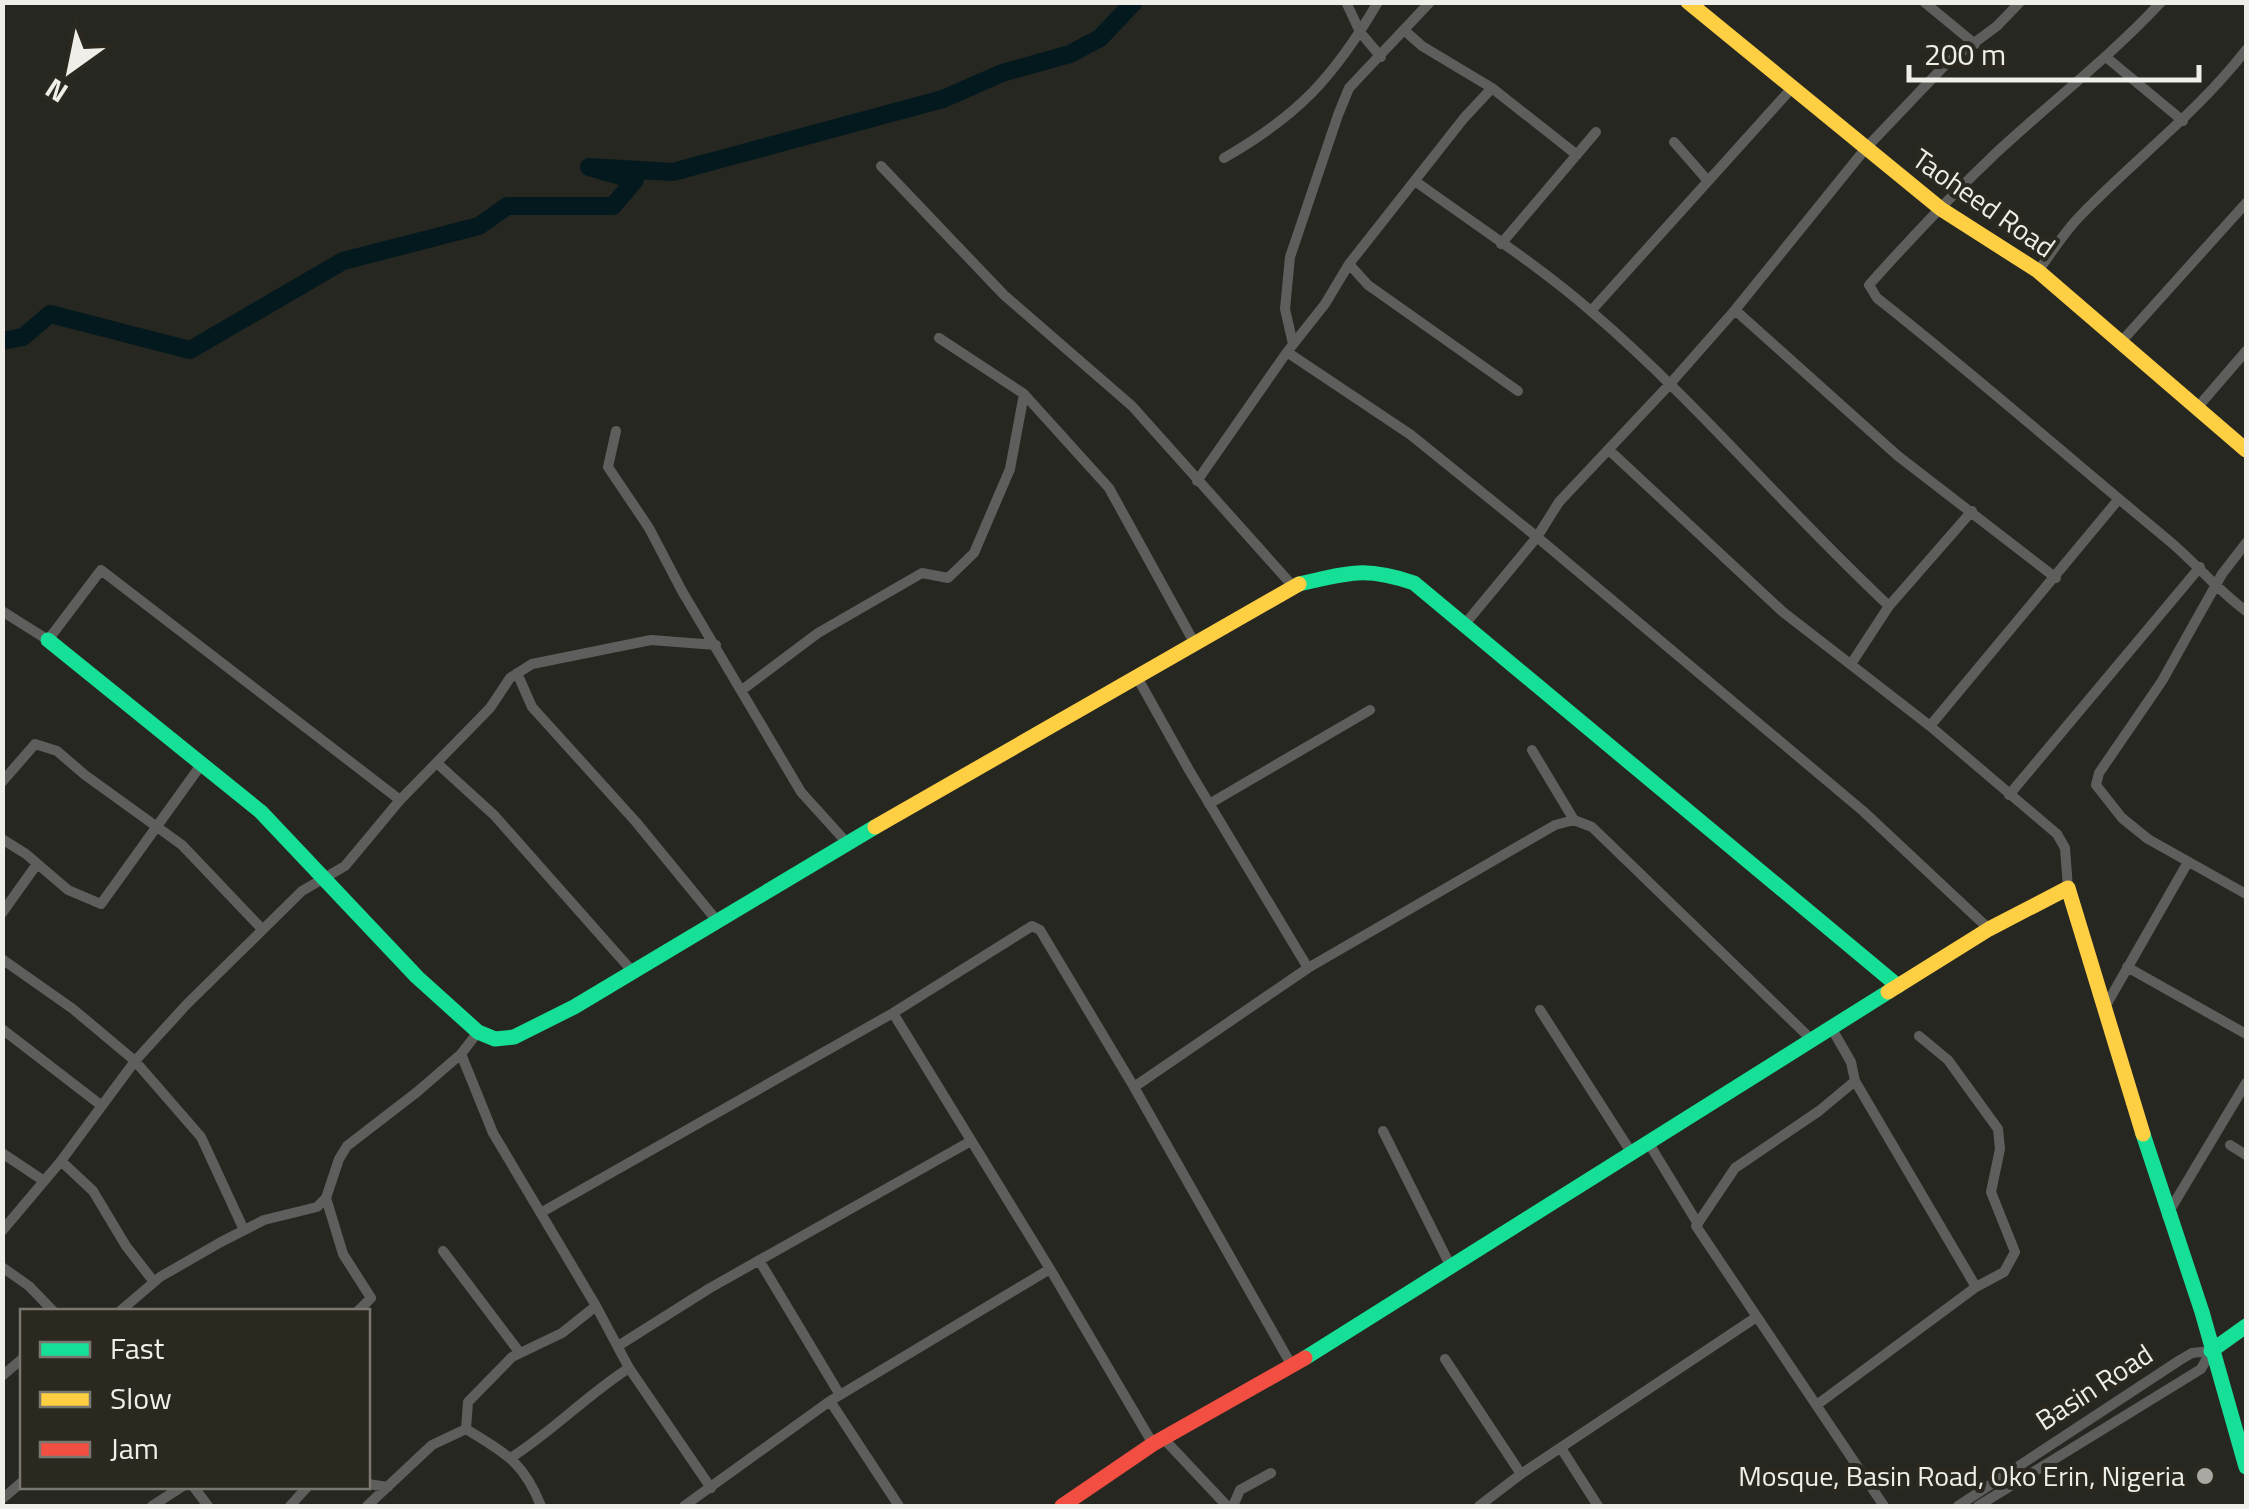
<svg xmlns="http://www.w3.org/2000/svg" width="2249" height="1509" viewBox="0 0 2249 1509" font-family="'Titillium Web',sans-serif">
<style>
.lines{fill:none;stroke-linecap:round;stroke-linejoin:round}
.river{stroke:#04191d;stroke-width:18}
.street{stroke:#5e5e5c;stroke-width:10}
.fast{stroke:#16e098;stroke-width:15}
.slow{stroke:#ffcf43;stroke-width:15}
.jam{stroke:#f24e42;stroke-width:15}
.poi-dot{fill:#a9a8a3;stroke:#2a281f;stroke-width:4}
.labels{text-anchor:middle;stroke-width:8;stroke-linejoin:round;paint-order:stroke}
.street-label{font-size:28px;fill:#efeee8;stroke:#2a281f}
.poi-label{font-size:28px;fill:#efeee8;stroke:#2a281f;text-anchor:end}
</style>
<rect width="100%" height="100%" fill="#272722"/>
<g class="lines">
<!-- river -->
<path class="river" d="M2,341L23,337L50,314L190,350L343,261L479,226L507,206H613L635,180L589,167L673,172L943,99L1002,73L1070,54L1100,38L1134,2"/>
<!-- street -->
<path class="street" d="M1346,2L1360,32L1381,57
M1924,2L1975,44
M2161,2C2110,57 2051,102 1996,153C1952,195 1910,239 1869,285L1877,298C1976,376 2070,459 2167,539C2196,563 2216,589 2246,611
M1404,30L1422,46L1492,88L1577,155
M2106,57L2183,121
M1674,142L1708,181
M1224,158C1299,115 1334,77 1378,2
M881,166L1004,295L1132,406L1292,585
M1415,181C1474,224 1537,264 1592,312C1698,403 1787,511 1889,606
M1501,244L1596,132
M1349,264L1368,285L1518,391
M2038,271C2052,252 2065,231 2081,215C2136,158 2196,114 2246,50
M1735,310L1898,456L2056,578
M1591,311L1792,88
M939,338L1024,394L1109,488L1195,644
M2121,342L2246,203
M1293,344L1285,309L1290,257L1338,115L1349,88L1430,2
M1287,352L1411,435L1537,537L1863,811L1989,929
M2197,408L2246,351
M616,431L608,467L649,528L682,591L801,792L848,844
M1609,450L1783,612L1930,726L2057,834L2065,848L2068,888
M1197,481L1287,352L1325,304L1349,264L1464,118L1492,88
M2246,543L2222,574L2162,681L2099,773L2096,785L2122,818L2148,839L2246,894
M2,611L48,640L101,570L400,800
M1465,624L1537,537L1559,502L1669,385L1735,310L1866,148L1947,63L1997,26L2020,2
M1851,664L1889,606L1972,511
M517,673L532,707L636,822L718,922
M1137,677L1189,770L1308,968
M742,690L818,633L922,573L948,578L974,553L1010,469L1024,394
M1930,726L2118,500
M1532,750L1574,820
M438,764L494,815L633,972
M2,782L35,744L57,751L85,775L182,845L261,928
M2009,795L2200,567
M1209,804L1370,710
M2,839L26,854L68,890L101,904L201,765
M2,913L37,864
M2,959L73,1009L135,1061L201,1137L244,1230
M2127,967L2246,1034
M2105,1007L2188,862
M1540,1010L1631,1152
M893,1013L1050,1269L1153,1444
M2,1029L102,1106
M1832,1029L1851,1062L1855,1081L1976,1287
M461,1054L493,1133L596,1306L629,1368L711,1488
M1855,1081L1819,1111L1735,1168L1696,1226L1884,1506
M1134,1087L1308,968L1555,825L1574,820L1592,827L1812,1040
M1383,1131L1450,1265
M1648,1142L1698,1224
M2230,1145L2246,1155
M2,1153L44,1181
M61,1161L93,1191L126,1246L154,1282
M326,1198L343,1254L371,1298L357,1312
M542,1212L893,1013L1032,926L1040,930L1134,1087L1292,1366
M2167,1215L2246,1083
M2,1231L61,1161L135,1061L187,1004L302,891L345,866L400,800L490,708L510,678L532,664L651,640L716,645
M443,1251L520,1353
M759,1260L840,1395
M2,1267L29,1286L54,1312
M119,1312L160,1277L221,1242L264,1220L317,1207L326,1198L339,1159L347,1146L417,1092L461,1054L478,1032
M618,1346L710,1288L971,1141
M1445,1359L1521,1474
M2,1376L22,1359
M830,1401L1050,1269
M1818,1404L1976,1287L2004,1272L2015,1252L1991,1192L2000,1149L1998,1129L1948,1060L1919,1036
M466,1429L468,1402L512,1357L562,1333L596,1306
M466,1429C506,1454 523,1461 541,1506
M1163,1438L1227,1506
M1561,1448L1598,1506
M512,1457C554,1430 587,1395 629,1368
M368,1484L388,1487
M193,1486L208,1506
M2,1499L22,1482
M152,1506L183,1486
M290,1506L308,1486
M367,1506L432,1445L466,1429
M684,1506L830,1401L899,1506
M1233,1506L1240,1490L1271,1473
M1479,1506L1521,1474L1755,1318
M1958,1506L2180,1360L2192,1353L2211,1351L2201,1369L1978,1506"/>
<!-- fast -->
<path class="fast" d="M1299,584C1349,573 1364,566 1414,583L1898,986
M48,640L261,812L417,977L478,1032L495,1039L514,1037L574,1007L875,827
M2143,1134L2202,1312L2246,1467
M2211,1351L2246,1326
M1305,1358L1888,992"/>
<!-- slow -->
<path class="slow" d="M1688,2L1941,209L2038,271L2246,450
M875,827L1299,584
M1888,992L1989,929L2068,888L2143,1134"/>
<!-- jam -->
<path class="jam" d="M1062,1506L1153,1444L1305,1358"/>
</g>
<!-- markers -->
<circle class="poi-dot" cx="2205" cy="1476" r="10"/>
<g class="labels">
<!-- street labels -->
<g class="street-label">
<text transform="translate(1984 203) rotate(35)" y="10">Taoheed Road</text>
<text transform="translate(2094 1387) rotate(-33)" y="10">Basin Road</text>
</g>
<!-- poi labels -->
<g class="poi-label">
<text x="2185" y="1486">Mosque, Basin Road, Oko Erin, Nigeria</text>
</g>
</g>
<!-- border -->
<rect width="2249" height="1509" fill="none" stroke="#efeee8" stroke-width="10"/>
<!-- legend -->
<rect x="20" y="1309" width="350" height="180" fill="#2a281f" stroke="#79776f" stroke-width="2.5"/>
<rect x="40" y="1342" width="50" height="15" fill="#16e098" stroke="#79776f" stroke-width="2.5"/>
<text x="110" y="1359" font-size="30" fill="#efeee8">Fast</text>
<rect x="40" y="1392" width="50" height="15" fill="#ffcf43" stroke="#79776f" stroke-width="2.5"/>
<text x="110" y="1409" font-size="30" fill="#efeee8">Slow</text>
<rect x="40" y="1442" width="50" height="15" fill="#f24e42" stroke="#79776f" stroke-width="2.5"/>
<text x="110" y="1459" font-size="30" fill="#efeee8">Jam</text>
<!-- north arrow -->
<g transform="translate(70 70) rotate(213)" stroke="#2a281f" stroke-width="8" paint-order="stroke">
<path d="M0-8L18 38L0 25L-18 38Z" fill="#efeee8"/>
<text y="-15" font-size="28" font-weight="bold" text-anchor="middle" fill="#efeee8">N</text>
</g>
<!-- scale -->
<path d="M1909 65v15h290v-15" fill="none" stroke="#efeee8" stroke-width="5"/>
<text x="1924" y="65" font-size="30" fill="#efeee8" stroke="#2a281f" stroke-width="8" paint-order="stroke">200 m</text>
</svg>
